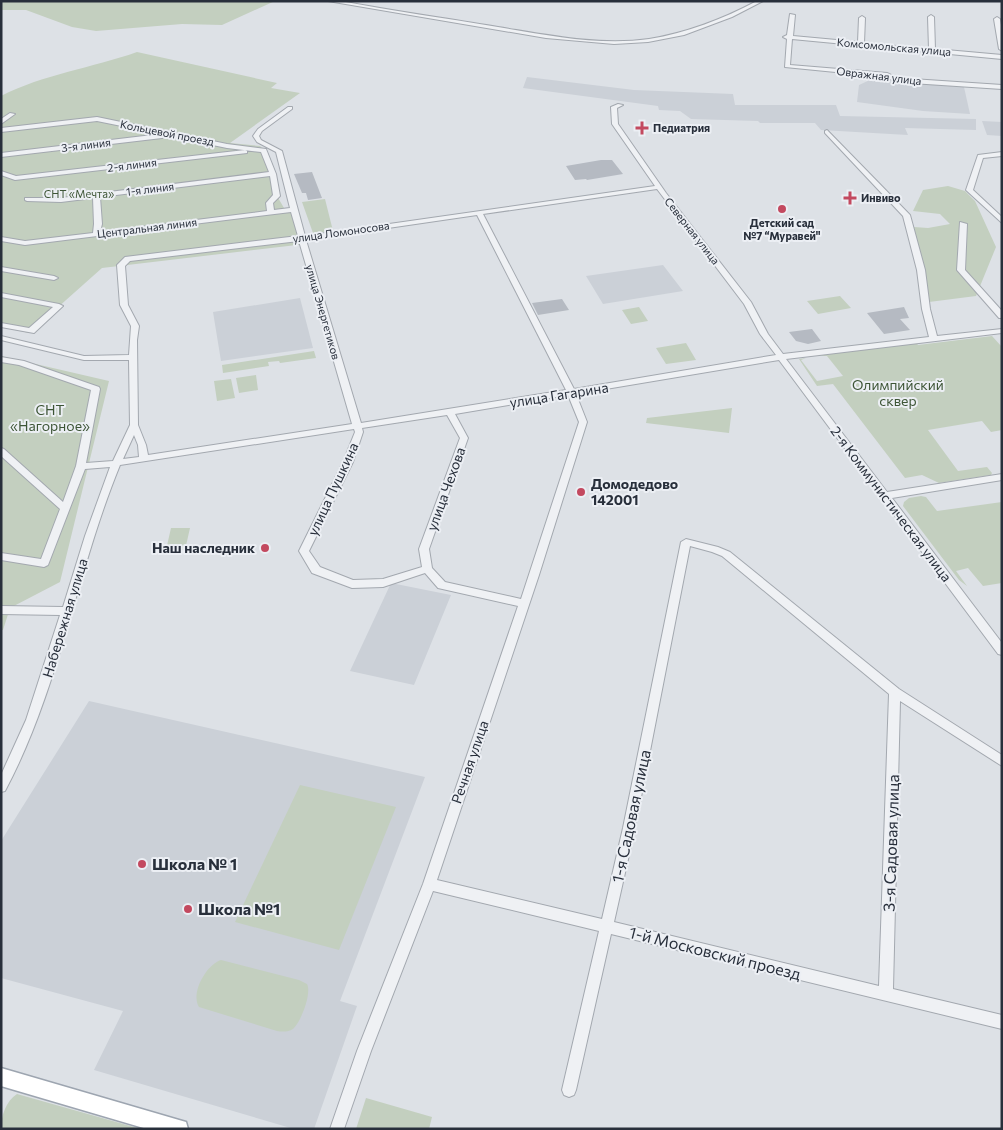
<svg xmlns="http://www.w3.org/2000/svg" width="1003" height="1130" viewBox="0 0 1003 1130" font-family="Commissioner,sans-serif">
<style>
.built{fill:#cbd0d7}
.green{fill:#c3cfbf}
.building{fill:#b5bac2}
.lines{fill:none;stroke-linecap:round;stroke-linejoin:round}
.minor-casing{stroke:#a3a8af;stroke-width:2}
.major-casing{stroke:#9da5b0;stroke-width:3}
.minor{fill:#eff1f4;fill-rule:evenodd}
.major{fill:#fff;fill-rule:evenodd}
.poi-dot{fill:#c3495f;stroke:#eceff4;stroke-width:2}
.labels{text-anchor:middle;stroke-width:4;stroke-linejoin:round;paint-order:stroke}
.far-street-label{font-size:11px;fill:#282f3b;stroke:#eceff4}
.far-poi-label{font-size:11px;font-weight:bold;fill:#282f3b;stroke:#eceff4;text-anchor:start}
.far-park-label{font-size:11px;fill:#3d5536;stroke:#eceff4}
.park-label{font-size:14px;fill:#3d5536;stroke:#eceff4}
.street-label{font-size:14px;fill:#282f3b;stroke:#eceff4}
.poi-label{font-size:14px;font-weight:bold;fill:#282f3b;stroke:#eceff4;text-anchor:start}
.near-street-label{font-size:16px;fill:#282f3b;stroke:#eceff4}
.near-poi-label{font-size:16px;font-weight:bold;fill:#282f3b;stroke:#eceff4;text-anchor:start}
</style>
<rect width="100%" height="100%" fill="#dde1e6"/>
<!-- built -->
<path class="built" d="M527,77L634,90L733,94L735,105H836L840,116L976,119V130L905,128L908,135L821,130L815,123H760L758,121L691,119L680,111L659,110L658,106L523,88Z
M872,79L876,82L885,81L964,87L970,114L923,111L857,102L859,85Z
M982,121L1002,122V136L987,135Z
M663,265L683,291L603,304L586,276Z
M300,298L313,348L221,361L213,312Z
M391,583L451,595L414,685L350,671Z
M89,701L425,777L340,1001L357,1006L314,1129H294L94,1070L123,1011L1,978V841Z"/>
<!-- green -->
<path class="green" d="M1,1H275L222,25L182,24L96,31L72,27L26,10H1Z
M137,52L277,83L271,88L300,93L230,143L260,146L264,150L277,196L284,208H295L305,244L102,268L29,333L1,327V96C44,74 92,68 137,52Z
M948,186L965,191L975,201L996,247L976,296L929,302L914,227L928,228L950,224L940,214L913,211L923,190Z
M325,199L333,231L313,233L302,202Z
M840,296L851,308L818,314L807,301Z
M639,307L648,321L631,324L622,310Z
M992,336L1002,347V430L991,432L982,421L928,430L958,471L987,467L992,473L991,475L939,483L922,475L905,478L833,384L817,386L799,359L806,358L801,360L817,381L843,376L827,356H818L915,341L918,345Z
M686,343L696,360L666,364L656,348Z
M314,351L316,358L280,363L279,361L268,362L269,366L223,373L222,365Z
M1,356L109,381L60,582L10,608L3,630H1Z
M256,375L258,390L239,393L236,378Z
M231,379L235,398L217,401L214,381Z
M732,408L729,433L646,423L647,418Z
M921,496L926,497L937,511L1002,502V583L983,586L968,568L956,571L967,586L959,580L903,506L904,502L909,498Z
M171,528H190L185,550H166Z
M300,785L396,807L339,950L235,922Z
M221,960L299,980L307,984C312,993 301,1022 293,1029C288,1032 283,1032 277,1031L199,1007C190,993 207,964 221,960Z
M17,1094L141,1129H1C1,1116 6,1101 17,1094Z
M366,1098L432,1117L429,1129H356Z"/>
<!-- building -->
<path class="building" d="M601,160H612L623,174L587,180L586,179L575,180L566,166Z
M312,172L322,198L308,200L306,193H302L294,174Z
M562,299L569,310L538,315L532,303Z
M904,307L909,318L900,319L910,330L884,334L867,313Z
M812,329L821,341L808,344L796,341L789,332Z"/>
<g class="lines">
<!-- minor casing -->
<g class="minor-casing">
<path id="minor" d="M328,1H340C393,11 445,18 498,27C547,35 599,46 649,39C687,33 723,19 757,1H763L732,17L684,35L648,42L614,44L546,38Z
M790,14L795,15L793,36L858,42L859,18L862,16L865,18L864,43L929,49L928,17L931,15L934,17L935,49L1002,55V59L792,39L790,65L887,73L897,78L1002,85V89L896,82L886,77L785,67L787,39L783,37L787,35Z
M997,17L1000,19L1002,31V51L999,49L994,19Z
M618,104L623,105L617,108L618,124L666,193L751,302L768,334L783,354L929,337L922,309L917,270L903,216L825,133V131L827,130L910,215L925,270L930,309L937,336L1002,329V333L786,359L887,492L1002,474V480L892,498L1002,643V655L998,654L779,360L576,394L587,422L539,575L437,880L602,919L623,828L681,542L686,539L718,547L730,552L899,689L1002,755V766L900,701L893,989L1002,1015V1029L611,934L576,1090L574,1095L569,1097L564,1095L562,1090L599,931L433,891L371,1051L344,1129H330L357,1051L423,884L518,606L438,588L425,573L383,587L352,588L312,573L299,551L343,462L355,432L354,429L120,465C76,572 60,688 5,791L1,792V775L26,720L60,615L1,614V606L63,607L85,536L110,467L85,469L48,565L44,567L1,560V553L41,559L60,509L1,456V448L4,449L63,502L76,466L91,390L19,365L1,362V357L24,361L99,387L100,389L86,463L113,461L130,425L129,360H84L1,340V336L84,356L129,355L131,326L120,305L117,265L125,257L298,236L291,212L25,245L1,241V237L25,241L93,233L94,224L93,198L61,202L27,201L25,200V198H61L269,172L261,152L227,148L164,135V137L162,138L1,157V153L161,134L97,121L1,132V128L97,117L227,144L266,149L276,174L280,196L273,203L274,210L290,208L276,152L257,142L253,136L258,129L288,107H292V109L262,131L259,136L261,140L282,151L305,236L655,186L612,124L611,107ZM270,176L273,195L266,203L267,211L100,232L102,224L100,197ZM657,189L744,304L760,334L776,355L574,389L483,214ZM477,215L566,390L361,423L306,240ZM299,241L352,424L148,455L146,445L138,425L137,340L139,326L128,305L125,266L130,261ZM568,395L579,422L521,599L445,582L432,568L429,549L468,438L455,414ZM447,415L460,438L419,549L422,567L383,579L353,580L320,567L309,551L353,462L363,432L362,428ZM134,435L138,445L139,457L123,459ZM690,546L712,552L722,556L889,694L879,986L614,922L635,828Z
M10,113L15,114L1,124V119Z
M245,150L247,151V153L15,180L1,175V171L16,176Z
M1002,152V156L983,158L973,190L1002,217V223L966,190L978,155Z
M960,222L967,224L965,270L1002,311V318H999L957,270Z
M1,267L54,276L58,278L54,280L1,271Z
M1,293L59,304L63,306L34,333L1,327V323L29,328L53,307L1,297Z"/>
</g>
<!-- major casing -->
<g class="major-casing">
<path id="major" d="M1,1068L179,1120L186,1122L188,1129H147L1,1086Z"/>
</g>
<!-- minor -->
<use href="#minor" class="minor"/>
<!-- major -->
<use href="#major" class="major"/>
</g>
<!-- markers -->
<g class="poi-dot">
<path d="M639.5 120.5h5v5h5v5h-5v5h-5v-5h-5v-5h5z"/>
<path d="M847.5 190.5h5v5h5v5h-5v5h-5v-5h-5v-5h5z"/>
<circle cx="782" cy="209" r="5"/>
<circle cx="581" cy="492" r="5"/>
<circle cx="265" cy="548" r="5"/>
<circle cx="142" cy="864" r="5"/>
<circle cx="188" cy="909" r="5"/>
</g>
<g class="labels">
<!-- far-street labels -->
<g class="far-street-label">
<text transform="translate(894 47) rotate(5)" y="4">Комсомольская улица</text>
<text transform="translate(879 76) rotate(7)" y="4">Овражная улица</text>
<text transform="translate(167 133) rotate(11)" y="4">Кольцевой проезд</text>
<text transform="translate(86 145) rotate(-7)" y="4">3-я линия</text>
<text transform="translate(132 165) rotate(-7)" y="4">2-я линия</text>
<text transform="translate(150 189) rotate(-7)" y="4">1-я линия</text>
<text transform="translate(147 228) rotate(-7)" y="4">Центральная линия</text>
<text transform="translate(692 231) rotate(52)" y="4">Северная улица</text>
<text transform="translate(341 232) rotate(-8)" y="4">улица Ломоносова</text>
<text transform="translate(323 312) rotate(74)" y="4">улица Энергетиков</text>
</g>
<!-- far-poi labels -->
<g class="far-poi-label">
<text x="653" y="132">Педиатрия</text>
<text x="861" y="202">Инвиво</text>
<text x="782" y="227" text-anchor="middle">Детский сад<tspan x="782" dy="13">№7 “Муравей"</tspan></text>
</g>
<!-- far-park labels -->
<g class="far-park-label">
<text x="79" y="198">СНТ «Мечта»</text>
</g>
<!-- park labels -->
<g class="park-label">
<text x="898" y="390">Олимпийский<tspan x="898" dy="16">сквер</tspan></text>
<text x="50" y="415">СНТ<tspan x="50" dy="16">«Нагорное»</tspan></text>
</g>
<!-- street labels -->
<g class="street-label">
<text transform="translate(559 395) rotate(-9)" y="5">улица Гагарина</text>
<text transform="translate(333 489) rotate(-65)" y="5">улица Пушкина</text>
<text transform="translate(446 489) rotate(-70)" y="5">улица Чехова</text>
<text transform="translate(891 504) rotate(53)" y="5">2-я Коммунистическая улица</text>
<text transform="translate(65 618) rotate(-73)" y="5">Набережная улица</text>
<text transform="translate(470 762) rotate(-71)" y="5">Речная улица</text>
</g>
<!-- poi labels -->
<g class="poi-label">
<text x="591" y="489">Домодедово<tspan x="591" dy="16">142001</tspan></text>
<text x="255" y="553" text-anchor="end">Наш наследник</text>
</g>
<!-- near-street labels -->
<g class="near-street-label">
<text transform="translate(631 816) rotate(-78)" y="6">1-я Садовая улица</text>
<text transform="translate(891 843) rotate(-88)" y="6">3-я Садовая улица</text>
<text transform="translate(715 953) rotate(14)" y="6">1-й Московский проезд</text>
</g>
<!-- near-poi labels -->
<g class="near-poi-label">
<text x="152" y="870">Школа № 1</text>
<text x="198" y="915">Школа №1</text>
</g>
</g>
<!-- border -->
<rect width="1003" height="1130" fill="none" stroke="#282f3b" stroke-width="5"/>
</svg>
